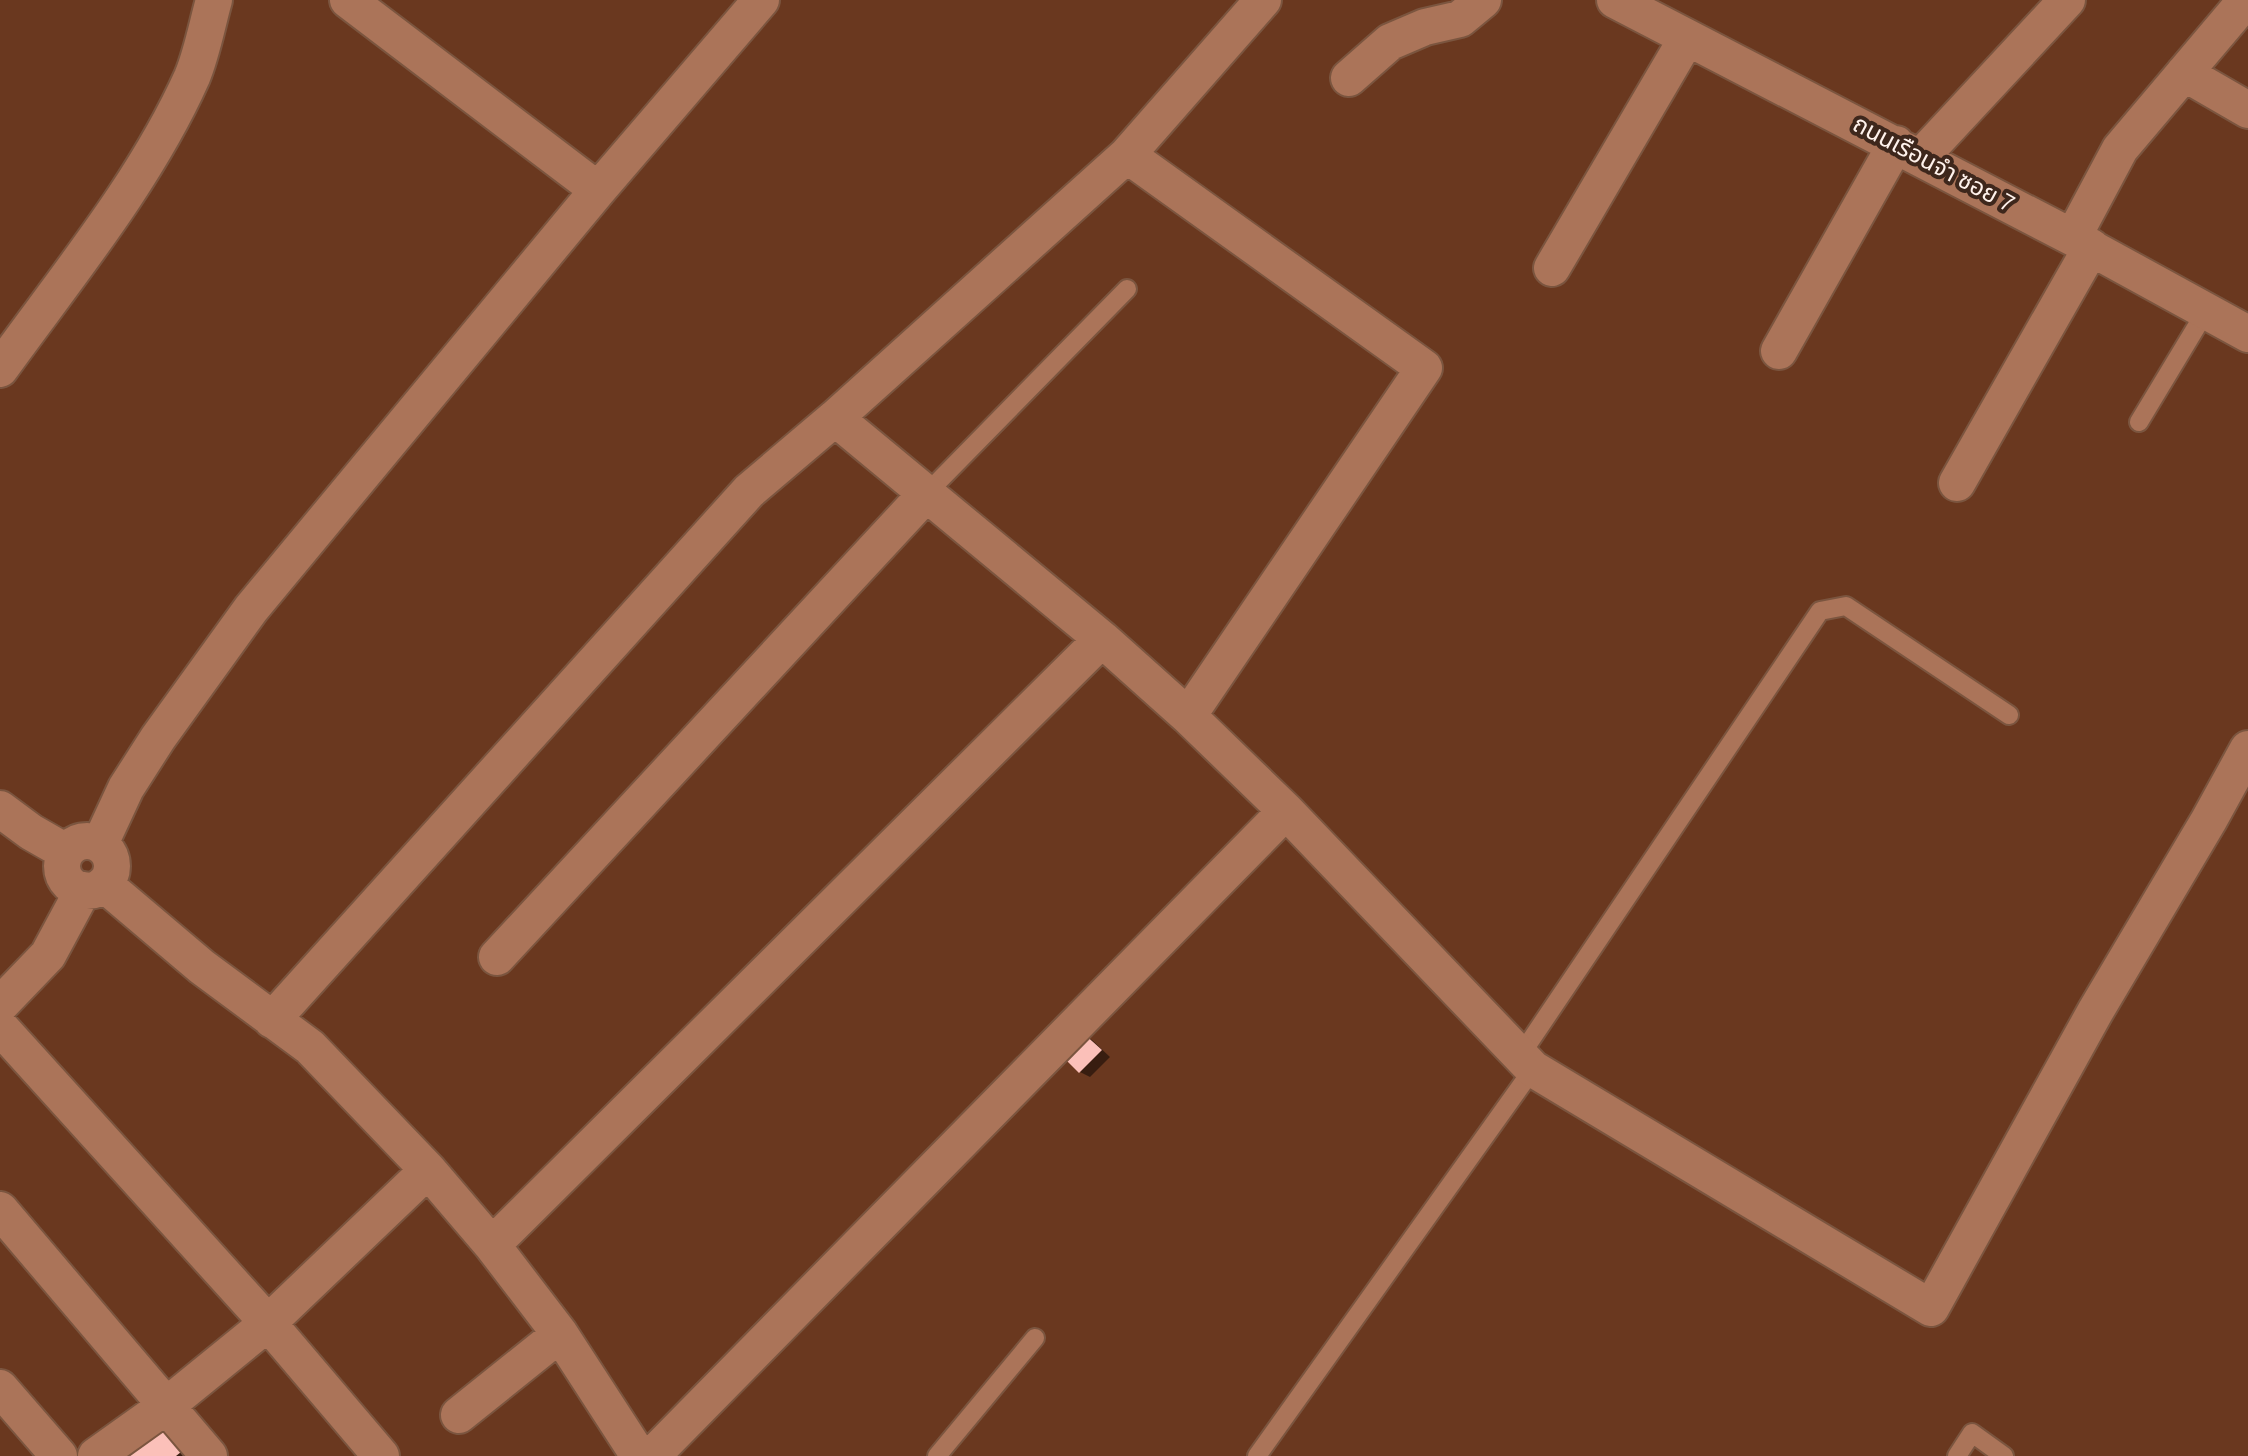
<svg xmlns="http://www.w3.org/2000/svg" width="2248" height="1456" viewBox="0 0 2248 1456" font-family="Ubuntu,'Noto Sans Thai',sans-serif">
<style>
.shadow{fill:#0007}
.building{fill:#fbc0b9}
.lines{fill:none;stroke-linecap:round;stroke-linejoin:round}
.lane-casing{stroke:#7b553f;stroke-width:22}
.street-casing{stroke:#7b553f;stroke-width:40}
.lane{stroke:#ab7459;stroke-width:18}
.street{stroke:#ab7459;stroke-width:36}
.labels{text-anchor:middle;stroke-width:8;stroke-linejoin:round;paint-order:stroke}
.street-label{font-size:24px;fill:#fff2ec;stroke:#3e271c}
</style>
<rect width="100%" height="100%" fill="#6a381f"/>
<!-- shadow -->
<path class="shadow" d="M1083,1035L1092,1040L1110,1057L1090,1077L1080,1072Z
M156,1425L177,1437L193,1456H119Z"/>
<!-- building -->
<path class="building" d="M1082,1032L1102,1050L1079,1073L1061,1055Z
M156,1422L181,1452L176,1456H116Z"/>
<g class="lines">
<!-- lane casing -->
<g class="lane-casing">
<path id="lane" d="M2139,422L2206,311
M927,493L1127,289
M1520,1056L1820,611L1846,606L2009,715
M937,1456L1035,1338
M1257,1456L1533,1069
M1957,1456L1972,1433L2004,1456"/>
</g>
<!-- street casing -->
<g class="street-casing">
<path id="street" d="M348,0L598,190
M1615,0L2091,247V248L2248,334
M2184,73L2248,110
M1349,78L1390,42L1425,27L1460,19L1483,0
M1127,155L1424,368L1188,716
M1921,157L2067,0
M2073,237L2120,149L2246,0
M1552,268L1687,38
M1779,351L1896,144
M0,369C67,276 145,182 192,77C202,53 207,25 214,0
M835,418L1102,639L1188,716L1286,811L1533,1069L1931,1308L2095,1012L2209,820L2248,749
M1957,483L2091,248
M0,809L31,832L66,852
M62 866a25 25 0 1 1 50 0a25 25 0 1 1-50 0Z
M100,844L126,788L158,738L251,609L598,190L761,0
M104,884L202,967L310,1047L428,1170L492,1245L560,1334L639,1456
M497,957L927,493
M0,1005L48,955L83,890
M272,1020L749,491L835,418L1127,155L1263,0
M0,1027L268,1323L381,1456
M0,1210L209,1456
M492,1245L1102,639
M0,1388L59,1456
M459,1415L560,1334
M96,1456L166,1406L268,1323L428,1170
M652,1456L1286,811"/>
</g>
<!-- lane -->
<use href="#lane" class="lane"/>
<!-- street -->
<use href="#street" class="street"/>
</g>
<g class="labels">
<!-- street labels -->
<g class="street-label">
<text transform="translate(1934 164) rotate(28)" y="8">ถนนเรือนจำ ซอย 7</text>
</g>
</g>
</svg>
